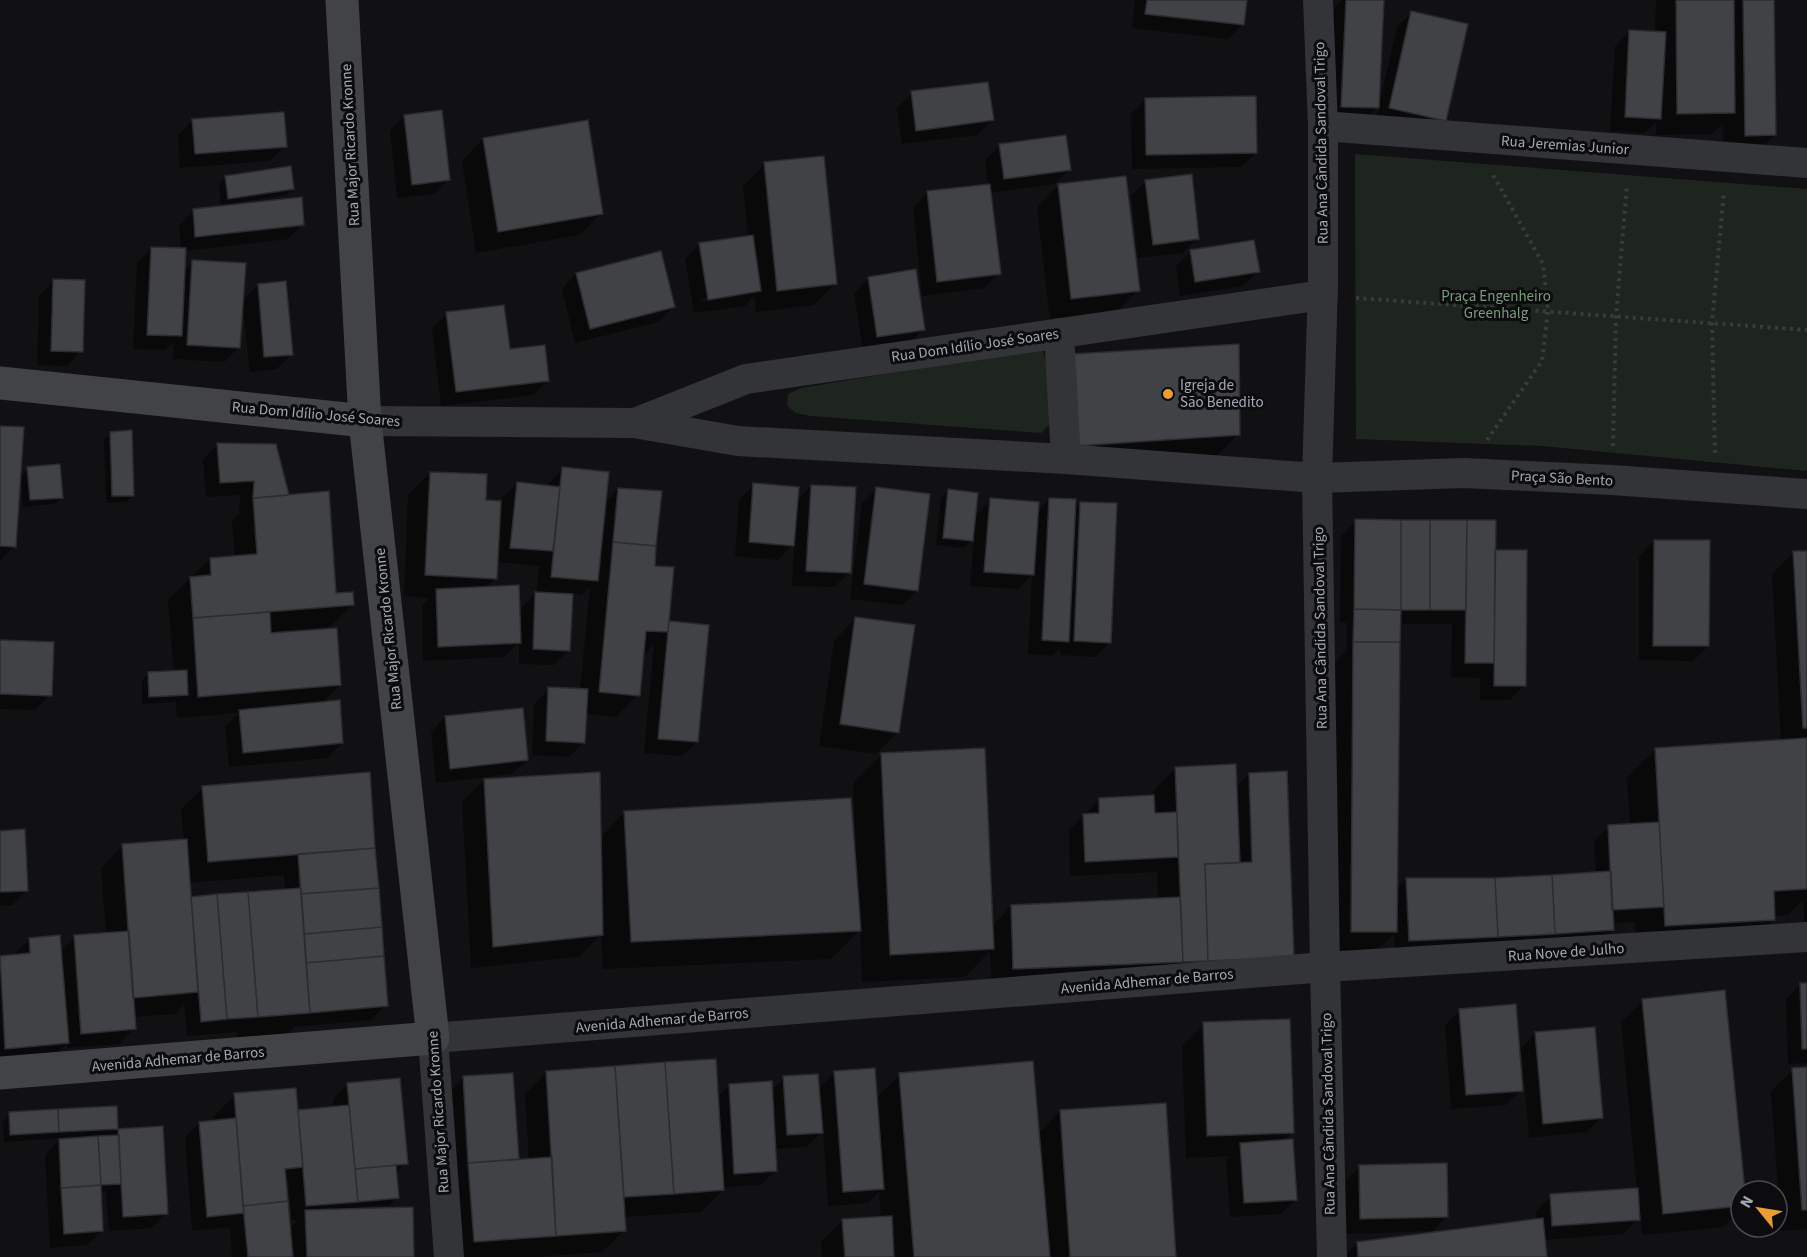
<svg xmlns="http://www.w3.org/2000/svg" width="1807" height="1257" viewBox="0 0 1807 1257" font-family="'Source Sans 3',sans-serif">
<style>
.green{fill:#1e251e}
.shadow{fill:#0007;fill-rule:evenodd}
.building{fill:#404246;stroke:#2b2c2f;stroke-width:1.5}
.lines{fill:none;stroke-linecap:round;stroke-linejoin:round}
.path{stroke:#393b3e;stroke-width:4;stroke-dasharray:3 4.5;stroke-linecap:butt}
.minor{stroke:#333438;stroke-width:30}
.secondary{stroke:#414347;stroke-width:33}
.poi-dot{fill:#e89e34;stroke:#0c0c0e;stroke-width:2}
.labels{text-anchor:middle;stroke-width:6;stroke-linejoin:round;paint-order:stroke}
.street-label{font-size:15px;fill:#a3a9b3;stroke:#0c0c0e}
.park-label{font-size:15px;fill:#7b9d7b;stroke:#0c0c0e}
.poi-label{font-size:15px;fill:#a3a9b3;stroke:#0c0c0e;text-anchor:start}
</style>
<rect width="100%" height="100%" fill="#111113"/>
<!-- green -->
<path class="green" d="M1355,154L1807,189V471L1542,446L1356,439Z
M1028,350H1042L1048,366L1050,424L1041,433L811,416L796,413L787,406L788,394L801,388Z"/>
<!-- shadow -->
<path class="shadow" d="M1135,0H1245L1243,24L1228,39L1132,28Z
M1342,0H1382L1379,105L1397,27L1412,12L1444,120L1375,123L1379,106L1362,122L1326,121L1332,10Z
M1656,0H1773L1775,135L1753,157H1724L1723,123L1712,134L1656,135V122L1645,133L1610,131L1615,46L1630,31L1655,33Z
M912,93L992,120L977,135L902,144L897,108Z
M1146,99L1256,153L1241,167L1132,169L1131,114Z
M404,116L449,179L434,194L397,198L390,131Z
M193,120L285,146L270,161L180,168L178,135Z
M483,139L601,213L580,235L476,253L462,161Z
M1000,145L1069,170L1054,184L990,193L999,273L984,288L922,296L913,208L927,193L988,186L985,160Z
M765,164L835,284L814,305L756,312L754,296L745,306L694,313L685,259L700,244L748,237L743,186ZM745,292V295L701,302L700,299Z
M226,177L293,188L286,195L221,205L219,184Z
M1146,181L1198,238L1183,253L1138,258L1131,196Z
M1059,185L1138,290L1116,312L1050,320L1037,207Z
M193,211L303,224L288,239L184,251L183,271L193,262L239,347L224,362L173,359L174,342L165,350L133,349L137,263L152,248L181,250L179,226Z
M1191,252L1258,271L1243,286L1180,296L1176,266Z
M576,274L673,307L658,322L575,343L562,289Z
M869,278L923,329L909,344L863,351L854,293Z
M54,281L81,351L67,366L37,365L39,296Z
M258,285L291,354L277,369L250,372L242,301Z
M447,314L508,351L548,380L533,395L441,406L432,328Z
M1052,378L1238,434L1217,456L1053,467Z
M0,427L14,546L0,561Z
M111,433L133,495L126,502L106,503L104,440Z
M217,445L287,494L335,594L352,605L330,627L270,632V635L340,685L321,704L342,743L327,758L229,767L225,726L238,713L177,718L176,702L142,704V680L149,673L174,672L168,600L210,559L235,558L232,521L239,514L240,495L206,497L203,459Z
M28,469L62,497L55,504L23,507L21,476Z
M563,469L604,503L618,489L653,567L697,742L682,756L644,753L654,644L645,654L642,653L638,695L616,717L585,714L583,743L569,757L532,755L534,704L549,689L580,690L590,587L581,595L571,594L569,650L554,665L519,664V642L504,657L423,661L422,605L429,598L404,596L408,495L430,473L484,502H502V498L517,484L547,487L548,484ZM496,562L539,566L537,591L545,592L544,594H535L518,611L486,588L496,578Z
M754,485L796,501L811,486L849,573L834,587L792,586L794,543L778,560L735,556L739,500Z
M877,489L917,591L902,605L850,599L862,503Z
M948,491L974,517L991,500L1037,512L1049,500L1074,510L1081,503L1110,642L1095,657L1060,655V648L1052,656L1028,654L1032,575L1018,589L970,586L974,537L964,548L936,545L941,498Z
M1356,521L1494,551L1524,685L1510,700H1480V678L1451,677L1452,624H1399L1396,889L1406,879L1495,880L1596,873L1594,841L1609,827L1630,825L1627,777L1656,749L1781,741L1772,574L1794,552H1807V933H1805L1803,900L1788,915L1774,916V919L1746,947L1637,954L1635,922L1612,923V930L1598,944L1395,955L1394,934L1374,953H1329L1332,665L1347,650V623H1340L1341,536Z
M1654,541L1708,646L1693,661L1639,660V556Z
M855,619L898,732L876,754L819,746L834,641Z
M0,642L50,695L35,710L0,709Z
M445,717L527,760L512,774L436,783L431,732Z
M881,755L992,926L1011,906L1158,899L1157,872L1070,876L1069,830L1100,799L1154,797V790L1176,768L1235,788L1249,774L1271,979L992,991L990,951L965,977L862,982L860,930L831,959L603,969L601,934L579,957L471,968L462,802L484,780L600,837L624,813L856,846L853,783Z
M369,774L386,1005L371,1020L294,1027L287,1034L237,1038V1032L187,1036L184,1004L175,1014L133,1017L134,1029L119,1044L67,1048V1044L46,1064L0,1068V957L13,956L29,939L60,952L75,937L106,934L101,868L122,846L184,841L181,809L203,788ZM298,874H301L302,889H299ZM284,875L285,890L190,900L189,883Z
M0,832L27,890L12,905L0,906Z
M1801,984H1807V1063L1788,1064L1786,999Z
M1643,1001L1743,1191H1741V1209L1723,1227L1642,1235L1640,1217L1623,1234L1544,1240L1546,1257H1344L1357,1243L1537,1220L1536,1211L1551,1196L1637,1190L1621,1022Z
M1460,1010L1518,1051L1535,1034L1601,1117L1587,1132L1529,1138L1522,1059H1519L1521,1090L1506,1105L1451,1109L1445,1025Z
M1204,1024L1292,1132L1283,1141L1296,1199L1281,1214L1230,1217L1226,1159L1230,1156L1186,1158L1182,1046Z
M715,1061L717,1098L729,1085L771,1091L784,1078L818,1089L834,1073L876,1098L900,1075L1038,1134L1060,1111L1174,1257H822L821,1242L843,1220L881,1218L879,1192L868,1203L828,1206L823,1131L806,1147L774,1149L775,1170L761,1185L723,1187V1190L701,1212L623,1217L624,1231L602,1252L535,1257H452L449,1093L463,1078L517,1158L514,1161L529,1160L525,1094L547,1072Z
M1807,1068V1229L1781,1231L1771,1091L1793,1070Z
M348,1084L406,1163L395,1174L397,1197L390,1205L359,1207V1210L413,1257H232L230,1227L192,1231L185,1138L199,1123L213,1122V1117L235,1095L297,1114L299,1111L334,1108L333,1099ZM288,1179L292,1220H298L289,1229L285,1183Z
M115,1107L117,1130L161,1128L166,1214L151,1228L109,1231L106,1191L99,1192L102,1231L87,1245L50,1248L45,1155L61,1138L4,1142L3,1121L10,1114Z
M1360,1167L1447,1216L1432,1231L1346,1234L1345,1181Z"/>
<!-- building -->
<path class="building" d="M1147,0H1247L1244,25L1145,14Z
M1346,0H1384L1379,108L1341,107Z
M1676,0H1734L1735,113L1677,114Z
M1743,0H1774L1776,135L1745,136Z
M1411,11L1468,24L1446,121L1389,108Z
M1629,30L1666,32L1661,119L1625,117Z
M988,82L994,120L916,131L911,91Z
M1256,96L1257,153L1146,155L1145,98Z
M442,110L450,180L412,185L404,115Z
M284,112L287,147L195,154L192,119Z
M588,120L603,214L498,232L483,138Z
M1066,135L1071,170L1004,179L999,144Z
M824,156L837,284L777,291L764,162Z
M291,166L294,189L228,199L225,176Z
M1192,174L1199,239L1153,245L1145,180Z
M1126,176L1140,291L1071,299L1058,184Z
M990,184L1001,274L937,282L927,191Z
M302,197L304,225L195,237L193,209Z
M753,235L761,291L708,300L699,243Z
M1254,240L1260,272L1195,282L1190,250Z
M151,247L186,248L182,336L147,335Z
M661,251L675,307L590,329L576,273Z
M192,260L246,263L240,348L187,345Z
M916,269L925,330L877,337L868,277Z
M53,279L85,280L83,352L51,351Z
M286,281L293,355L264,357L258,284Z
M504,305L510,349L545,345L549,381L456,392L446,312Z
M1239,344L1240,435L1075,446L1073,354Z
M0,426L24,427L16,547L0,546Z
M132,430L134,496H112L110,432Z
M217,443L276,444L289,495L253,498L254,481L220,483Z
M60,464L63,498L30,500L27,467Z
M562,467L609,472L598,581L551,577Z
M430,472L487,474L486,500L501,501L497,579L425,575Z
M517,482L560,487L553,551L510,548Z
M753,483L799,487L794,546L749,542Z
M811,485L856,487L851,573L806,571Z
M876,487L930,494L918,591L864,584Z
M618,488L662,491L656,546L613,542Z
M948,489L978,493L973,541L943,538Z
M329,491L336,593L353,592L354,605L193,618L190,577L211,575L210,558L257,554L253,498Z
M990,498L1039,502L1034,575L984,572Z
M1049,498L1076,499L1069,642L1042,640Z
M1080,502L1117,503L1111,643L1074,641Z
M1355,519L1401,520V610L1354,609Z
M1401,520H1430V610H1401Z
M1430,520H1467L1466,610H1430Z
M1467,520H1496L1494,663H1465Z
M1654,540H1710L1709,646H1653Z
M613,542L656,546L655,566L674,567L668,632L646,631L640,696L599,692Z
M1495,550H1527L1526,686H1494Z
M1793,551H1807V728H1803Z
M519,585L521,643L438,647L436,589Z
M535,592L573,594L570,651L533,649Z
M1354,609L1401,610L1400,642H1353Z
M270,612L271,633L337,628L341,685L198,697L193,618Z
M855,617L915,625L899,733L840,724Z
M669,621L709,625L698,742L658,739Z
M0,640L54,642L52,696L0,694Z
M1353,642H1400L1397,932H1351Z
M187,670L188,695L149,697L148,672Z
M548,687L588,689L585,743L546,741Z
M340,700L343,743L243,753L239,710Z
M523,708L528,760L450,769L445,716Z
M1807,738V889L1774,891L1775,920L1665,926L1655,748Z
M985,748L994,949L890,955L881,753Z
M1236,764L1240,863L1205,864L1208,961L1183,962L1175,767Z
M1287,771L1294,957L1208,961L1205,864L1252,862L1249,773Z
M370,772L375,848L208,862L202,786Z
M600,772L603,935L493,947L484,779Z
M1154,795L1155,813L1177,812L1178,857L1085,862L1083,814L1099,813V798Z
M851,798L861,931L631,942L624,811Z
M1659,822L1664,907L1612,910L1608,825Z
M25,829L28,891L0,892V831Z
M187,839L198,992L133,998L122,844Z
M375,848L379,888L301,894L298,854Z
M1611,871L1614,930L1555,934L1552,875Z
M1552,875L1555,934L1498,937L1495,878Z
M1406,878H1495L1498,937L1409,941Z
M301,888L310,1013L258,1017L248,892Z
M379,888L382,927L304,934L301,894Z
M248,892L258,1017L227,1019L217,894Z
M217,894L227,1019L201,1022L191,897Z
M1180,897L1183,962L1013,969L1011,905Z
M382,927L384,956L306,963L304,934Z
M129,931L136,1029L81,1034L74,935Z
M60,935L69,1043L5,1049L0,956L30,953L29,938Z
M384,956L388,1006L310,1013L306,963Z
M1800,983H1807V1049H1802Z
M1725,990L1745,1191H1741V1206L1663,1214L1642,999Z
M1516,1004L1523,1091L1466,1095L1459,1009Z
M1290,1019L1294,1133L1207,1136L1203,1022Z
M1595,1027L1603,1118L1543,1124L1535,1032Z
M716,1059L724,1190L674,1194L665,1062Z
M1033,1061L1050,1257H914L899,1073Z
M665,1062L674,1194L624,1197L615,1066Z
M615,1066L626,1231L556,1236L546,1071Z
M1807,1067V1210H1802L1792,1068Z
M875,1068L884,1189L843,1192L834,1071Z
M513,1073L519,1159L468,1163L463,1076Z
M818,1074L823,1133L787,1135L783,1076Z
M400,1078L408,1164L355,1169L347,1083Z
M772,1081L777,1171L734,1174L729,1084Z
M296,1088L303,1167L285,1169L288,1201L243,1206L234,1093Z
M1166,1103L1176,1257H1070L1060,1110Z
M349,1105L358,1202L306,1206L298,1110Z
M117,1106L118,1129L59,1132L58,1109Z
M58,1109L59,1132L10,1135L9,1112Z
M236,1118L244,1213L207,1217L199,1122Z
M163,1126L168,1214L123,1217L118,1129Z
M119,1135L121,1184L101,1185L98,1136Z
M98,1136L101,1185L61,1188L59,1139Z
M1293,1139L1297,1200L1244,1203L1240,1143Z
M552,1157L556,1236L474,1242L468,1163Z
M1447,1163L1448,1217L1360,1219L1359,1165Z
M396,1165L399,1198L358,1202L355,1169Z
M101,1185L103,1231L64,1234L61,1188Z
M1638,1188L1640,1220L1552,1226L1550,1194Z
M288,1201L293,1257H248L243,1206Z
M413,1207L414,1257H307L305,1210Z
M892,1216L894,1257H845L842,1219Z
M1543,1218L1547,1257H1358L1357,1242Z"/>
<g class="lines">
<!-- path -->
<path class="path" d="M1356,298L1807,330
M1487,440L1542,361L1548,311L1543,264L1492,173
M1613,446L1616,316L1627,184
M1715,453L1712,323L1724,191"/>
<!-- minor -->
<path class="minor" d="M1318,0L1323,126V284L1317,478L1325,967L1332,1257
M1323,126L1807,163
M1059,333L1066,459
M365,421L634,423L738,441L1066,459L1317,478L1464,473L1612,480L1807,494
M635,423L746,379L1323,295
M449,1257L433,1038L1325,967L1807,937"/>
<!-- secondary -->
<path class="secondary" d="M0,383L365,421
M0,1073L433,1038L365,421L342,0"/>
</g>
<!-- markers -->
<circle class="poi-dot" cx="1168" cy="394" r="6"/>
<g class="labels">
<!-- street labels -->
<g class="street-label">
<text transform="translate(1321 143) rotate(-91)" y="5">Rua Ana Cândida Sandoval Trigo</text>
<text transform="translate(350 145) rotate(-93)" y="5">Rua Major Ricardo Kronne</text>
<text transform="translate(1565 145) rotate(4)" y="5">Rua Jeremias Junior</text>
<text transform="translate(975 345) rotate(-8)" y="5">Rua Dom Idílio José Soares</text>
<text transform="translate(316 414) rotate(5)" y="5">Rua Dom Idílio José Soares</text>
<text transform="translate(1562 478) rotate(3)" y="5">Praça São Bento</text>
<text transform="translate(1320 628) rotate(-91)" y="5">Rua Ana Cândida Sandoval Trigo</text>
<text transform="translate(388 629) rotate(-96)" y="5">Rua Major Ricardo Kronne</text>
<text transform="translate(1566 952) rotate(-4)" y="5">Rua Nove de Julho</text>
<text transform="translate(1147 981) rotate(-5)" y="5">Avenida Adhemar de Barros</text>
<text transform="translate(662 1020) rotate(-5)" y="5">Avenida Adhemar de Barros</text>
<text transform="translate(178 1059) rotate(-5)" y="5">Avenida Adhemar de Barros</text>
<text transform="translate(438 1112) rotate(-94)" y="5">Rua Major Ricardo Kronne</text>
<text transform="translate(1328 1114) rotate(-91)" y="5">Rua Ana Cândida Sandoval Trigo</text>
</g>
<!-- park labels -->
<g class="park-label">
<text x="1496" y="301">Praça Engenheiro<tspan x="1496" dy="17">Greenhalg</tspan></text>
</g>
<!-- poi labels -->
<g class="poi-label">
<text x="1180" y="390">Igreja de<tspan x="1180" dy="17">São Benedito</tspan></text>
</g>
</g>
<!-- north arrow -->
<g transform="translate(1759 1209) rotate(300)"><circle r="28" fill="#0c0c0e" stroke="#484b50" stroke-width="1.5"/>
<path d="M0-4.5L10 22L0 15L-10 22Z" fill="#e89e34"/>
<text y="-9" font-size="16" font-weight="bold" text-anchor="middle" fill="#a3a9b3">N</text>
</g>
</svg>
